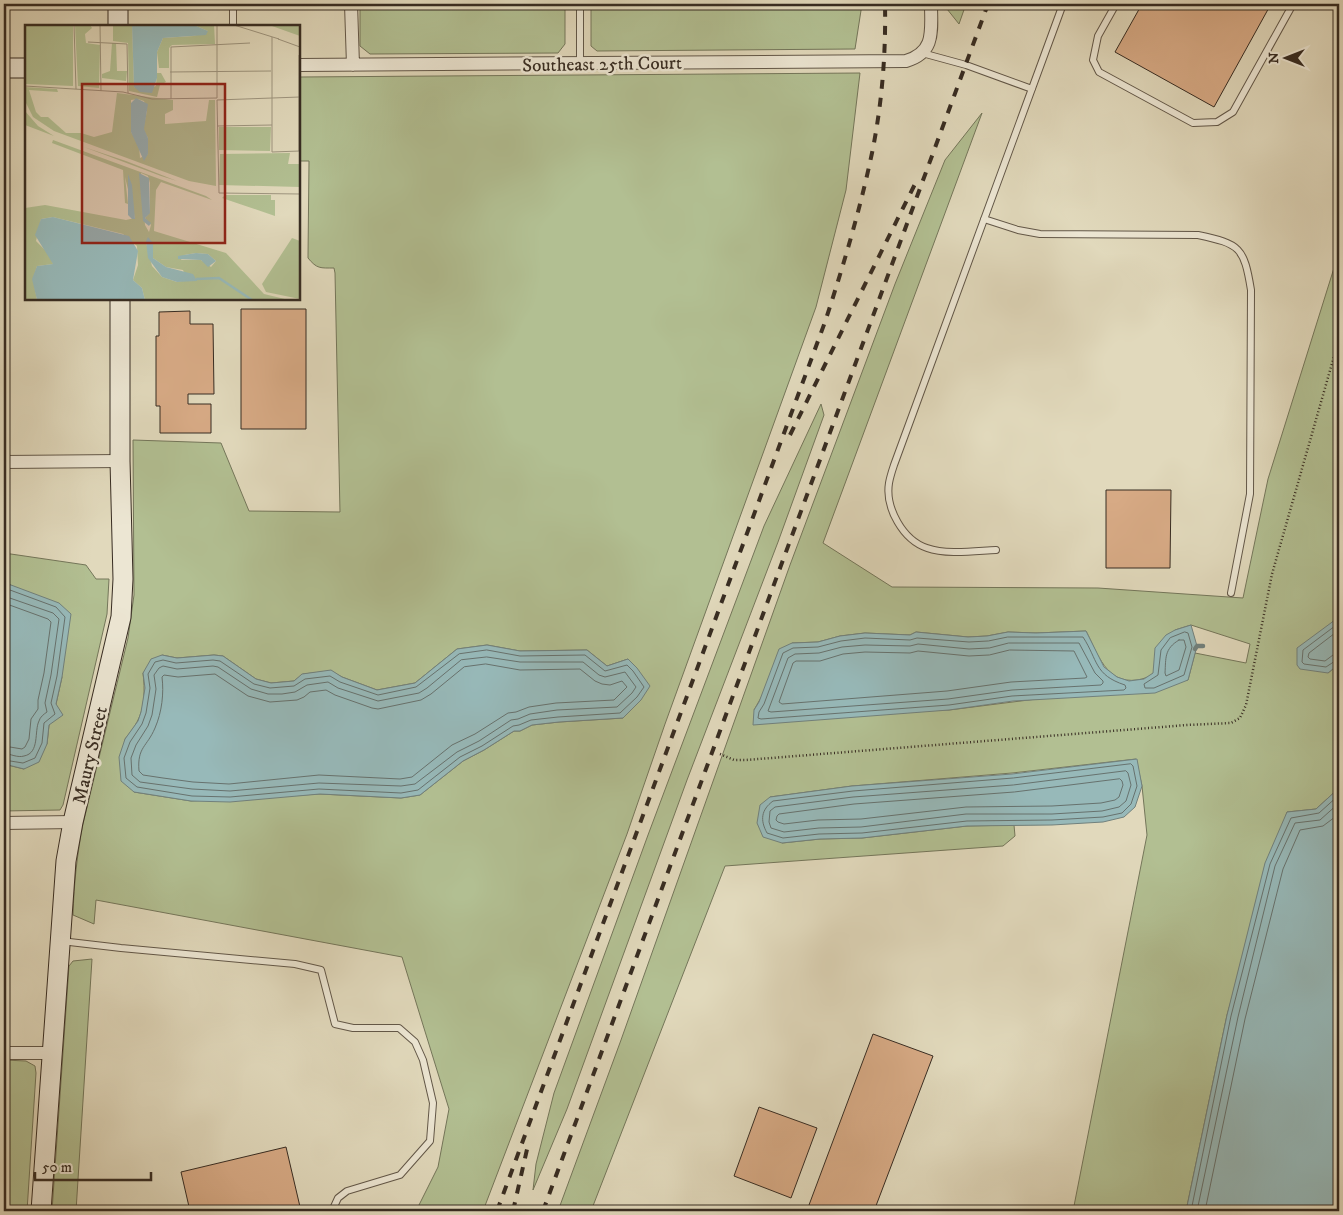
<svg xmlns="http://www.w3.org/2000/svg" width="1343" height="1215" viewBox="0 0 1343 1215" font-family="'IM FELL DW Pica',serif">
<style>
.green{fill:#b2bf92;stroke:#74765a;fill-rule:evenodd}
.water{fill:#97b9b9;stroke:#71817d}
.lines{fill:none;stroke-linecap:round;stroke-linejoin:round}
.shore{stroke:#67726e;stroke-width:1}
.stream{stroke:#71817d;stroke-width:4.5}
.building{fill:#d7aa85;stroke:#372c22}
.lane-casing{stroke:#625748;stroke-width:8}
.street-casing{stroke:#625748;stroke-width:14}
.secondary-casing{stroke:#372c22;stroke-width:21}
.path{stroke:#372c22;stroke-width:2.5;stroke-dasharray:1 2.5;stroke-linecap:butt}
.lane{stroke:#ece6d3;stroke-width:6}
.street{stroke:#ece6d3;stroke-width:12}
.secondary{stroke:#ece6d3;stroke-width:19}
.rail{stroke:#372c22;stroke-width:4;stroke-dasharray:9 9;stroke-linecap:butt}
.labels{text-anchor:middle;stroke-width:5;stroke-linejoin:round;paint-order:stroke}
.street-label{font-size:19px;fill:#372c22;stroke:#ece6d3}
.inset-river{fill:none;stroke:#97b9b9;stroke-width:2.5}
.inset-road{fill:none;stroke:#9d947e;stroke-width:1}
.view{fill:#8f2418;fill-opacity:0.15;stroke:#8f2418;stroke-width:2.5}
.inset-edge{fill:none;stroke:#372c22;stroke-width:2.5}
</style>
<rect width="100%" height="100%" fill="#e1d9bc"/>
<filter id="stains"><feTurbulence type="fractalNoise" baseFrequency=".004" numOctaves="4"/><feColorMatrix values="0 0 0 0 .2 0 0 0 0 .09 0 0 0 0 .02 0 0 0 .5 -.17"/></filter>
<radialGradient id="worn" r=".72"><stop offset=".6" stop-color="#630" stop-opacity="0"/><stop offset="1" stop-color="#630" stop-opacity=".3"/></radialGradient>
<!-- green -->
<path class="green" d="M360,4H565V44L558,53L370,54L360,46Z
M591,4H862L855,49L597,51L591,46Z
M943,4H966L959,24Z
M860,73L846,190L816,307L665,724L627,834L483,1211H416L438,1167L449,1109L402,957L96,900L94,924L73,915C74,883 77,855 83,824L128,638L134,595L133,440L221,443L249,511L340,512L335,273L334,268C320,268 317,269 308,258L309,161H299V77ZM487,645L520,651L587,650L607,666L628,659L623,718L559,722L532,725L520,731H514L484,750L463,761L420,795L401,798L320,794L191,801L134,792L125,739C129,734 134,728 137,722C145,708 145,689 143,673L162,655L177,658L214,655L223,656L256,679L271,683L294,681L303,674L331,671L342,677L377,690L415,683L457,649Z
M982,113L823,543L892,587L1098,588L1243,598L1268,479L1339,252V617L1333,621L1328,673L1339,664V788L1316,809L1287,812L1227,1015L1186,1211H1073L1147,835L1142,786L1136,759L1012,773L852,786L770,797L782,843L820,839L862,838L967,826L1014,825L1015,836L1003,846L725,866L591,1211H558L621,1040L790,565L895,284L945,160ZM1191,625L1250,644L1246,663L1195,653L1188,680L949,710H754L792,643L818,642L840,636L865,633L910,635L916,632L968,637L987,636L1008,632L1036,633L1086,631C1098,654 1106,684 1137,680C1143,679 1150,677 1154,672C1161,662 1169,642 1175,630Z
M821,404L824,415L778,542L687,780L567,1109L533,1190L536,1164L554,1093L648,835L764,526Z
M4,553L86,565L96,579H109L107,614L63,805L60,810L4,811V764L24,769L47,744L49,725L56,704L62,677L11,585L4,584Z
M92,959L76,1211H52L69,966L73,961Z
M4,1060L26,1061L35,1066L36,1073L27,1211H4V1106H6L4,1101Z"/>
<!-- water -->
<path class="water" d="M4,584L11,585L59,603L71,614L62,677L56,704L63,715L49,725L47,744L39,762L24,769L4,764Z
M1339,617V664L1328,673L1300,669L1297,665V648Z
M1191,625L1197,646L1188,680L1155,693L1013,701L949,710L753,725L754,710L759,702L779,649L792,643L818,642L840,636L865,633L910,635L916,632L968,637L987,636L1008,632L1036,633L1086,631L1104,667L1117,677L1129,681L1144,679L1153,673L1155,648L1166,635L1175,630Z
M487,645L520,651L587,650L607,666L628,659L637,668L650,686L641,700L623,718L559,722L532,725L520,731H514L484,750L463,761L420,795L401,798L320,794L230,802L191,801L134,792L121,781L119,757L125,739L138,721L141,712L145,688L143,673L151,659L162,655L177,658L214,655L223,656L256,679L271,683L294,681L302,674L331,670L342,677L377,690L415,683L457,649Z
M1137,759L1142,786L1135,807L1124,817L1103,822L1052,825L967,826L862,838L820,839L782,843L763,837L757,823L760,805L770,797L852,786L1012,774Z
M1339,788V1211H1186L1227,1015L1265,863L1287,812L1316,809Z"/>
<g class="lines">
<!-- shore -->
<path class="shore" d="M4,589L10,590L56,607L65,617L57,676L51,703L55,714L44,723L42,743L35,758L23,763L4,760
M4,596L53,613L59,619L51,675L45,703L47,712C44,714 40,717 39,721C34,731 40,753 24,756C18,758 10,754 4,753
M4,603L48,619L51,622L44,673L38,700V709L31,719L29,739L25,747L22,749L4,746
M1339,623L1303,650L1302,662L1304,664L1326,667L1335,661H1339
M1339,630L1309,653L1308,657L1310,659L1325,661L1333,655L1339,654
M1185,632L1188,633L1192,647L1184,675L1154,688H1145L1144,684L1158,675L1161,650L1170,638Z
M1008,637H1083C1098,660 1094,675 1125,685L1126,688L1124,690L1012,696L949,705L761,719L758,718L759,712L764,704L783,653L793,648L818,647L841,641L865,638L910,640L917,638L969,642L988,641Z
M1179,640H1184L1186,647L1179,670L1166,676L1165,673C1166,658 1164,649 1179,640Z
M1009,643H1079L1095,673L1103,681V683L1101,685L1012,690L948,699L771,712L768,711L788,658L795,654L819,653L842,647L865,645L910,646L918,644L969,649L989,648Z
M487,650L520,656L585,655L605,671L627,665L633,671L644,687L637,697L620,713L558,717L531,720L519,725L513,726L482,746L460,757L418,790L401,793L319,789L230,797L192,796L137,787L126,778L124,758L130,742L142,724L146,713L150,688L148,674L155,662L163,660L176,663L213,660L220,661L254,684L270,688L294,686L305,679L330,676L340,682L378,695L416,687L459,654Z
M1010,650L1074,651L1087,677L1085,678L1011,682L947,691L782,704L779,702L793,663L796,661H820L843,654L865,652L910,653L918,651L969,656L989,655Z
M487,657L520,662H583L599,675L605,677L625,672L636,687L632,693L617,707L557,710L530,714L518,719L511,720L479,741L457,752L415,784L401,786L319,783L230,791L192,789L140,782L132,775L131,758L136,745L148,726L152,715L156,689L154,675L159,668L163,666L177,669L213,666L218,667L251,689L268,694H282L295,692L307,685L328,682L338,688L378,701L419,693L427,688L461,660Z
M486,664L520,670L580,669L595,681L602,684L610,685L622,681L627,687L614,700L556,703L529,707L516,712L508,713L475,734L452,745L412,777L400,779L319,775L229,784L193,782L163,778L143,775L139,771C137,747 147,747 155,728C162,712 164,693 162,677L164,675L178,677L215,674L248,696L270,702L297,700L304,697L310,692L326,690L335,695L372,708L378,709L421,700L431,694L464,667Z
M1131,764L1133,766L1137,786L1131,804L1122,813L1103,817L1052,820L967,821L862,833L819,834L783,838L767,833C760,820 761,810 773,801L853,791L1013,778Z
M1126,771L1128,773L1131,785L1126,801L1119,807L1102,811L1052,814H966L861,827L819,828L784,832L771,828L769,822L770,811L775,807L853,797L1013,785Z
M1120,779L1122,781L1123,785L1119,797L1115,800L1101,803L1052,806L966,807L861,819L818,820L784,824L778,822L776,820L777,816L779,814L854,804L1014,792Z
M1191,1211L1231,1016L1270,864L1291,818L1319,813L1339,795
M1197,1211L1238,1017L1275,866L1295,823L1320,820L1339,803
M1205,1211L1245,1019L1283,869L1300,830L1323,826L1339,814"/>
<!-- stream -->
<path class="stream" d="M1195,649L1197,646H1203"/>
</g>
<!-- building -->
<path class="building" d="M1142,4H1271L1214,107L1115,52Z
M241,309H306V429H241Z
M190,311V324H213L214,394H188V404H211V433H160V406H156V336H159V312Z
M1106,490H1171L1170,568H1106Z
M873,1034L933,1056L874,1211H826L809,1205Z
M759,1107L817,1128L791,1198L734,1176Z
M286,1147L301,1211H190L181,1172Z"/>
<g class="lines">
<!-- lane casing -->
<g class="lane-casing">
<path id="lane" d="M233,4V26
M580,4V63
M1116,4L1098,36L1093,60L1099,72L1193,123L1217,122L1233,112L1293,4
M922,53L966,65L1032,89
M984,219L1018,230L1040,234L1198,235C1240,244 1244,247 1251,290L1250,494L1231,593
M4,340L6,462
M996,550C975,551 946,555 927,548C903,540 885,508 889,483C890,477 892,471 894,465L1063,4
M61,941L121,948L295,964L321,970L335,1024L353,1028H399L415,1042L423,1060L433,1103L430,1141L400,1175L347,1191L338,1198L332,1211"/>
</g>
<!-- street casing -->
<g class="street-casing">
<path id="street" d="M351,4L353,65
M299,65L906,61C936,52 931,30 931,4
M4,462L120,461
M4,823L73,822
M4,1053H53"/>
</g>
<!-- secondary casing -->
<g class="secondary-casing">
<path id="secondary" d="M118,4V26
M4,68H26
M41,1211L66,861L73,822L121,617L123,579L120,461V299"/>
</g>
<!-- path -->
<path class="path" d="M720,754L734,760H746L1187,725L1231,723L1240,718L1246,705L1272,574L1339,339"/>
<!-- lane -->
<use href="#lane" class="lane"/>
<!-- street -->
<use href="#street" class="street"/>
<!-- secondary -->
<use href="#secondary" class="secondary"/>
<!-- rail -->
<path class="rail" d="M790,435L916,182
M497,1211L825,322C843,267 860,210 872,153C882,104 886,53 885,4
M513,1211L528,1145
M543,1211L988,4"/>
</g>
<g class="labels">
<!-- street labels -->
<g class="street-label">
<text transform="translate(602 63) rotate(-1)" y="7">Southeast 25th Court</text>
<text transform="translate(89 755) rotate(-77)" y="7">Maury Street</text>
</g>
</g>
<!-- overview -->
<g transform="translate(25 25)">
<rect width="275" height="275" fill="#e1d9bc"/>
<path d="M0,0H48V61L0,59ZM50,0H65L67,3L60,9L61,18L75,20L74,63L53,61ZM88,0H107L109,62L117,66L131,61L132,48H136L141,57L135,60L132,72L104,66L103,18L88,16ZM169,0H189L190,19L147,20L144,23V43H134L132,27L138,13L169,11L183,6ZM247,0H275V11L247,1ZM87,18H91L92,46H102L101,56L77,53V49L85,46ZM0,62L32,64L33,67L4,65L11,87L16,92H23L41,108H56L69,112L87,107L92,68L148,75V85L140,89V99L181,96L184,75H190L191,161L164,156L29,106L8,92L0,76ZM113,74L119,76L122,86L118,104L123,113V129L115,133L114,120L106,107V75ZM0,86L13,101L29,111L0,100ZM246,102L245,126L194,125V102ZM28,115L181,171L187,175L136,157L131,165L129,206L201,228L239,269L264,275H120L117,263L108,255L113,240L112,221L98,209L28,192L16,194L11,216L26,231L28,239L12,241L8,254L12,275H0V183L20,180L101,195L110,193L100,152L103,179L100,178L98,145L27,118ZM116,148L123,151L125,158V187L120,193L126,200L124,207L120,200ZM121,217L127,222L128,233L141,242L158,245L162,255L152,257L137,252L127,241ZM171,228L183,229L191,236L186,242L176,235H156L159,230ZM59,122L101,136L152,156L136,151ZM265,128L263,139H275V162L194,160L195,129ZM200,170H246V175H250V191L197,173ZM267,213L275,216V274L241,267L237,259Z" fill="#b2bf92" fill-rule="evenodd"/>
<path d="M107,0H169L183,6L181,10L138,13L132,27V53L127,68L115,67L109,62ZM111,73L123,79L119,104L123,113V129L119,136L106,107V78ZM114,148L124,153L125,188L120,193L126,198L124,201L118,196ZM103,149L107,160L110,194H107L103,190ZM28,192L104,211L113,226L108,255L117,263L120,275H12L7,254L12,241L28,239L10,210L16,194ZM123,212L128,218V233L141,242L168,249L172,256L152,257L137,252L123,233L121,216ZM171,228L183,229L191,236L183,242L176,235L153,234V231Z" fill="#97b9b9"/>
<path class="inset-river" d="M171,254L194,253L227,275"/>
<path class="inset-road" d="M49,0L51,64M75,0L76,66M209,0L254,14M247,12V127L275,126M253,14L275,22M63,17L102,19L103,68M274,30V126M145,47L246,46M0,61L98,67L127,74L192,73V0M275,72L192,75L194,168L275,169M146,74V22L225,18M192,101L247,100"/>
<path class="view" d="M57,59H200V218H57Z"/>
<rect width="275" height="275" class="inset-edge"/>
</g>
<!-- margin -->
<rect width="1343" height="1215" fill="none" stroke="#e1d9bc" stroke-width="20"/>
<rect x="5" y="5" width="1333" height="1205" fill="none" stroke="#372c22" stroke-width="2.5"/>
<rect x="10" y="10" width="1323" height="1195" fill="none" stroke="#372c22"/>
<!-- north arrow -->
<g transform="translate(1286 58) rotate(270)" stroke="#ece6d3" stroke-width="4" paint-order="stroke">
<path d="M0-4L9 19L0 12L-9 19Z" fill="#372c22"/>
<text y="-8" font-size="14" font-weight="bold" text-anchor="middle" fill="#372c22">N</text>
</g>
<!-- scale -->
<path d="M35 1172v8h116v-8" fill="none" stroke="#372c22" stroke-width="2.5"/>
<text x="42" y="1172" font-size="15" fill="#372c22" stroke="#ece6d3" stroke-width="4" paint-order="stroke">50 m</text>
<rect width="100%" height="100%" filter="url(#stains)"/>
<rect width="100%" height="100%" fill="url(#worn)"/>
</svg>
